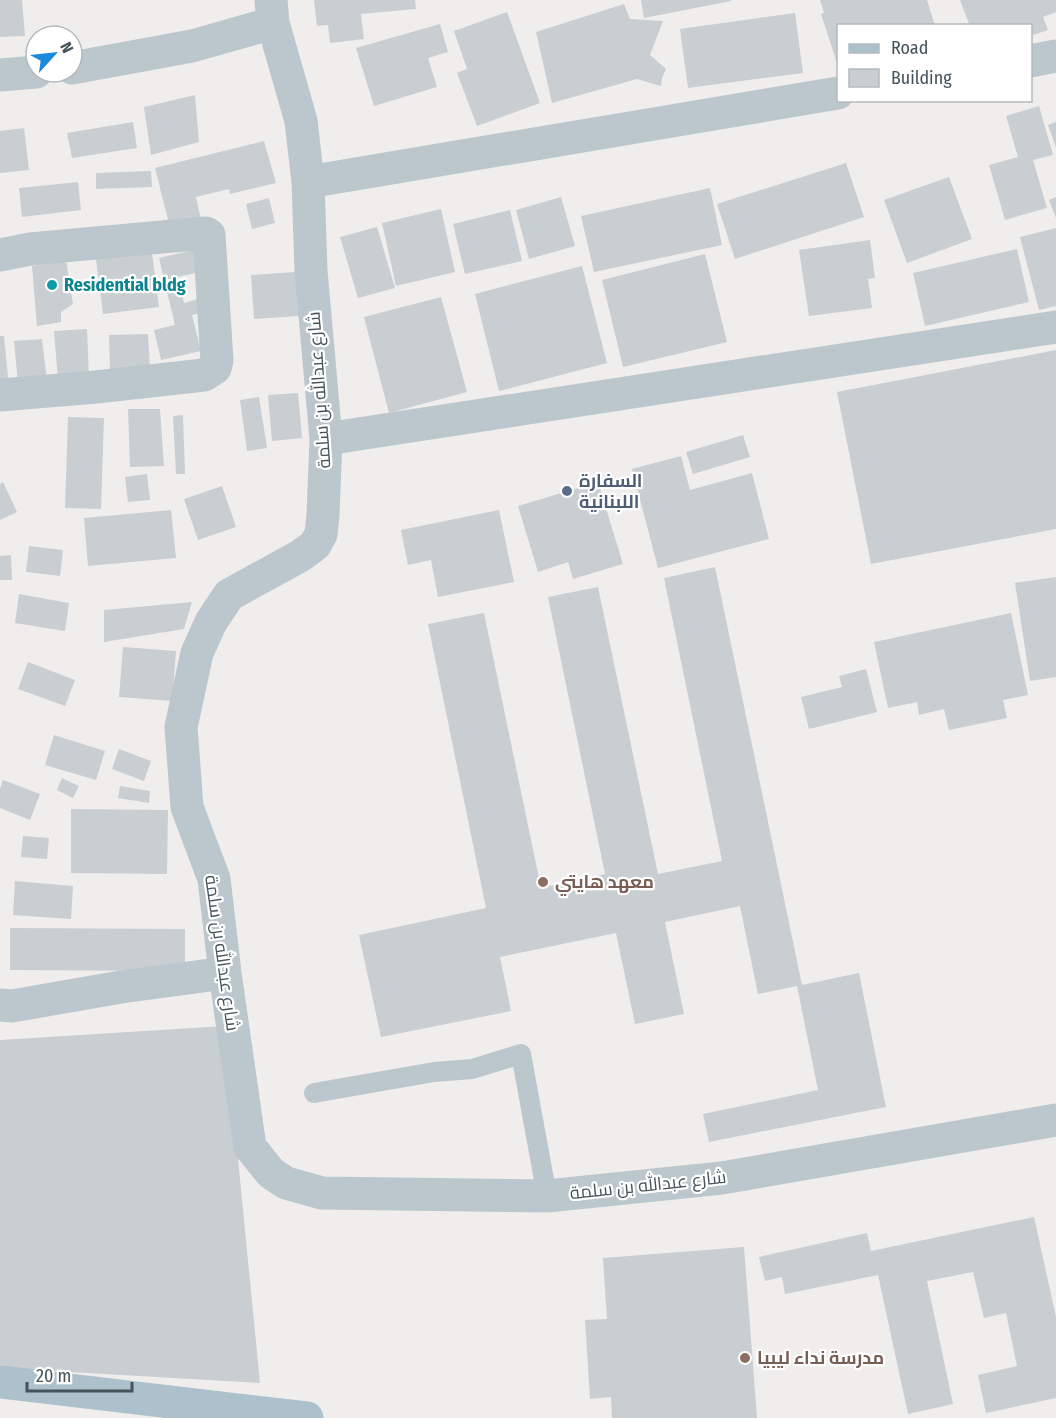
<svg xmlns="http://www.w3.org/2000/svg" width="1056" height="1418" viewBox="0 0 1056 1418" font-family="'Fira Sans Condensed',Cairo,sans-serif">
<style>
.building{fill:#c9ced2}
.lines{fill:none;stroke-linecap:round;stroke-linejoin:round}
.lane{stroke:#bbc7cc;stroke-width:20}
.street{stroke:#bbc7cc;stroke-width:33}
.primary{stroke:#acc1cc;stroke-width:33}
.culture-dot{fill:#0f9aa8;stroke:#fff;stroke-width:2}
.service-dot{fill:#5c6f8a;stroke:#fff;stroke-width:2}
.education-dot{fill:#8d6e63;stroke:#fff;stroke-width:2}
.labels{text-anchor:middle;stroke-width:4.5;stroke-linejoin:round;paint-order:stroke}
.culture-label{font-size:18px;font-weight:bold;fill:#0d838f;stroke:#fff;text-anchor:start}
.street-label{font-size:18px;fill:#45535a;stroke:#fff}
.service-label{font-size:18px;font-weight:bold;fill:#4e5e75;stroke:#fff;text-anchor:start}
.education-label{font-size:18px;font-weight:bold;fill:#785e54;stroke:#fff;text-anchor:start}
</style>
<rect width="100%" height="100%" fill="#f0eded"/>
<!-- building -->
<path class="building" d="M0,0H22L25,36L0,37Z
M314,0H415L416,9L361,14L364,39L330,43L328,25L317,26Z
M641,0H731V1L644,18Z
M820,0H927L935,26H838V66L821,14L824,13Z
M960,0H1056V12L1043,17L1048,30L1030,36V26H970Z
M624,4L630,19L663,21L650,55L666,69L662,78L661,86L637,79L552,103L536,32Z
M507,12L540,103L477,126L457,73L467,69L454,31Z
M795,13L803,73L688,88L680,29Z
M440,24L448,52L428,58L437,87L374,106L356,48Z
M195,95L199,142L151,155L144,107Z
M1039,106L1053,155L1033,160L1047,208L1005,220L989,165L1018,157L1006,116Z
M133,122L137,148L72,158L67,133Z
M1056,122V147L1048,125Z
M24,128L29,170L0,173V131Z
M264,141L276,183L230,194L229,189L196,197L202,225L171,232L155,168Z
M846,163L864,217L735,259L717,204Z
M151,171L152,187L96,189V173Z
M949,177L972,239L907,263L884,200Z
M78,182L81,210L22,217L19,188Z
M710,188L722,245L594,272L581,216Z
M561,197L575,246L529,259L516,210Z
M1056,197V218L1049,200Z
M269,198L275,223L252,229L246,204Z
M441,209L455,272L396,286L382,223Z
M510,210L522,261L465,274L453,224Z
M377,227L395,288L358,298L340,237Z
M1056,228V306L1039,310L1020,237Z
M870,240L875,278L868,279L872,308L809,316L799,250Z
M202,248L208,270L178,277L184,303L202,298L205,312L192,315L201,351L161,360L154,330L175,325L159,258Z
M1017,249L1029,302L925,326L913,273Z
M152,253L159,307L103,314L96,259Z
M705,254L727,342L623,367L602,280Z
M66,260L73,304L61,312V322L37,326L32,266Z
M582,266L607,363L499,391L475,294Z
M296,272L299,316L254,319L251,275Z
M441,297L467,392L389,413L364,317Z
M87,329L89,378L58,380L54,331Z
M148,334L150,369L110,370L109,335Z
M0,336H4L9,387L0,388Z
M42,339L47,381L18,384L14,341Z
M1056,350V529L871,564L837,392Z
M298,393L302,438L272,441L268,395Z
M259,397L267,448L247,451L240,400Z
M128,409H160L164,466L130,467Z
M183,415L185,474H176L173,416Z
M68,417L104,418L101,509L65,508Z
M743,435L750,457L693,474L686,452Z
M681,456L690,490L752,473L769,539L658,568L632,469Z
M147,474L150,500L128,502L125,477Z
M3,482L17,512L0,520V484Z
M598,482L623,564L573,579L568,562L538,572L518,506Z
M222,486L236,527L198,540L184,499Z
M171,510L176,558L88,566L84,518Z
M499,510L514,582L438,597L431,560L408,565L401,530Z
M29,546L63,550L60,576L26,572Z
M11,555L12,580H0V556Z
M715,567L802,985L859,973L886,1107L709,1142L703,1114L818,1090L797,986L758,994L740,906L665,922L684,1014L635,1024L616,933L500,957L511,1011L381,1037L359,935L486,908L428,624L484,613L541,888L605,874L548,597L598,587L658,874L722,861L664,578Z
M1056,577V677L1030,681L1015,583Z
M19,594L69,603L65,631L15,623Z
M192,602L184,629L104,642V610Z
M1011,613L1028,695L1003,700L1007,718L949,730L944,709L919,715L917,702L888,708L874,642Z
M123,647L176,651L172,701L119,697Z
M28,662L75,680L65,706L18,689Z
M866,669L877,712L809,729L801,697L842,687L839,676Z
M54,735L105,751L96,780L45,765Z
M119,749L151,761L144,781L112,769Z
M62,778L79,786L73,798L57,790Z
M3,780L40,794L30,820L0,808V789Z
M120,786L150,791L149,803L118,798Z
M71,809L168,810L167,874L71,873Z
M23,836L49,838L47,859L21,857Z
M15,881L73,886L71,919L13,915Z
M10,928L185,929V971L10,970Z
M225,1026L260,1383L0,1368V1040Z
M1034,1217L1056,1317V1398L986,1413L978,1375L1017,1366L1006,1313L984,1318L973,1272L927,1281L953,1404L908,1414L878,1275L785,1294L782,1277L765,1281L759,1257L867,1233L871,1251Z
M744,1247L757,1418H612L611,1397L590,1399L585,1320L607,1319L603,1258Z"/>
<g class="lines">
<!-- lane -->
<path class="lane" d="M314,1093L434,1072L472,1069L521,1054L547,1196"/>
<!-- street -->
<path class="street" d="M271,0L273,23L301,121L308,182L311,271L326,439L323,515L321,534L315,545L300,556L229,595L211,622L197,653L181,727L187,807L214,879L225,973L250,1147L271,1173L286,1183L322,1193L547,1196L722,1178L1056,1120
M1030,61L1056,56
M72,68L192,46L273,23
M0,75L36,72
M308,182L838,93
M0,255L30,249L206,233L209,235L217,361L215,368L204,375L96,387L0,395
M326,439L1056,327
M0,1005L12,1006L121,987L225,973"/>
<!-- primary -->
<path class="primary" d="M0,1382L307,1418"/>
</g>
<!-- markers -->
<circle class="culture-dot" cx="52" cy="285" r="6"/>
<circle class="service-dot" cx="567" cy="491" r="6"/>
<g class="education-dot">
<circle cx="543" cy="882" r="6"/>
<circle cx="745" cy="1358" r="6"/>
</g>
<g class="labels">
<!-- culture labels -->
<g class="culture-label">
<text x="64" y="291">Residential bldg</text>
</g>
<!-- street labels -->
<g class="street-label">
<text transform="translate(319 390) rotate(-94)" y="6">شارع عبدالله بن سلمة</text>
<text transform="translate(222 953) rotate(82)" y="6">شارع عبدالله بن سلمة</text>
<text transform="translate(648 1185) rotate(-6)" y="6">شارع عبدالله بن سلمة</text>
</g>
<!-- service labels -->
<g class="service-label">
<text x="579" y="487">السفارة<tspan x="579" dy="21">اللبنانية</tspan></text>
</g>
<!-- education labels -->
<g class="education-label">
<text x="555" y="888">معهد هايتي</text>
<text x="757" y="1364">مدرسة نداء ليبيا</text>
</g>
</g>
<!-- legend -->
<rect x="837" y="24" width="195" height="78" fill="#ffffff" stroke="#b5babd" stroke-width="1.5"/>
<rect x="849" y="44" width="30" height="9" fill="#acc1cc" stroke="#b5babd" stroke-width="1.5"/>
<text x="891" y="54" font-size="18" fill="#45535a">Road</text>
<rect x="849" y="69" width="30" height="18" fill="#c9ced2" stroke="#b5babd" stroke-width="1.5"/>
<text x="891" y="84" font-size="18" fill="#45535a">Building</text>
<!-- north arrow -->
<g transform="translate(54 54) rotate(63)"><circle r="28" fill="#ffffff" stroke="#b5babd" stroke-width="1.5"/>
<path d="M0-4.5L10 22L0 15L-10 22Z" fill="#1a8adc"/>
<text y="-9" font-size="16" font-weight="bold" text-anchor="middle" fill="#45535a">N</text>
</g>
<!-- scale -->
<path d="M27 1382v9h105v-9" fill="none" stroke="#45535a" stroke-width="3"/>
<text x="36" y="1382" font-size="18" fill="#45535a" stroke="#ffffff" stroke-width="4.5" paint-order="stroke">20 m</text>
</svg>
